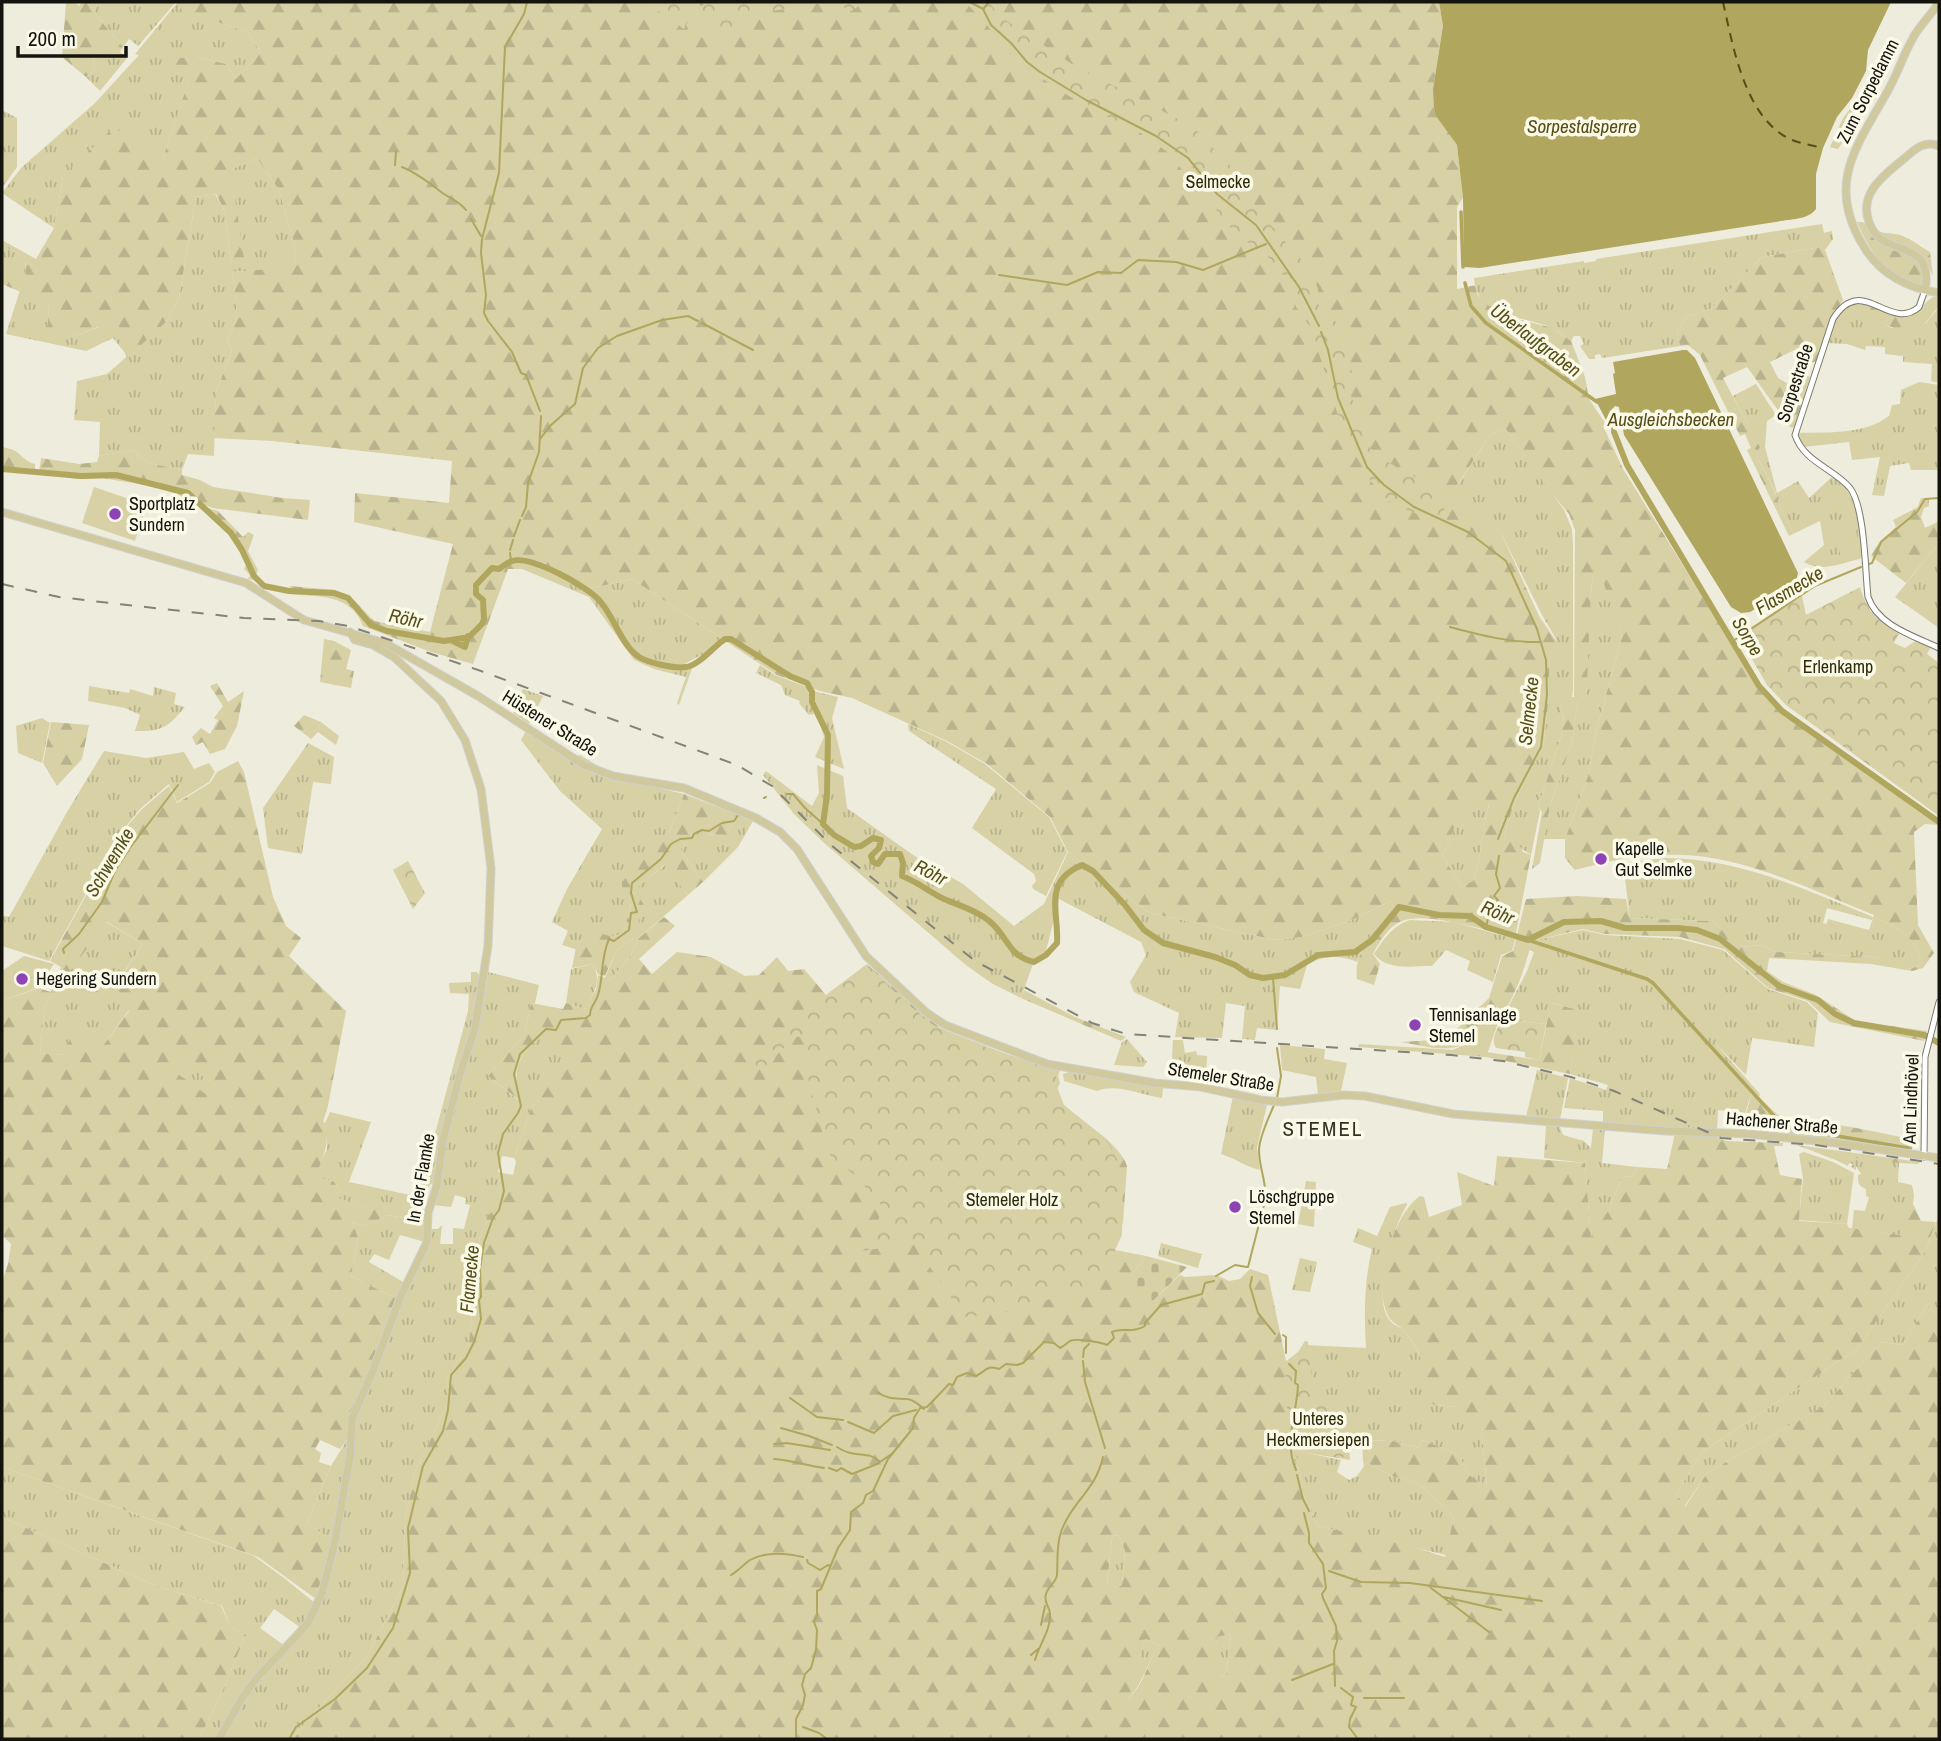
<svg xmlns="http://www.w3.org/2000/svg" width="1941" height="1741" viewBox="0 0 1941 1741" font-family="'Archivo Narrow',sans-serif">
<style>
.grass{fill:url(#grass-tufts)}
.forest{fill:url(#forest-firs);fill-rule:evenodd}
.cemetery{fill:url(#cemetery-stones)}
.park{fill:url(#park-crowns)}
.pitch{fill:#d7d1a5}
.water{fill:#b0a65e}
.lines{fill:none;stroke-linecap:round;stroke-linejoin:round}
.stream{stroke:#b0a65e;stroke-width:2}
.canal{stroke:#b0a65e;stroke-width:3.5}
.river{stroke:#b0a65e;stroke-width:6}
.ferry{stroke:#564e17;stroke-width:2;stroke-dasharray:9 7;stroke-linecap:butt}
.minor-casing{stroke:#7c7a6c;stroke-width:7}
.major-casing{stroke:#d0d0cf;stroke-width:9}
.minor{stroke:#fff;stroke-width:5}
.major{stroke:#cfc99d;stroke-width:7}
.rail{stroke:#848378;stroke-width:2;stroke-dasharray:12 12;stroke-linecap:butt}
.poi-dot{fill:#8d43b5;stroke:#fbfae9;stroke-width:2.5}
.labels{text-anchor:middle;stroke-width:7;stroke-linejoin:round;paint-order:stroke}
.street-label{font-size:18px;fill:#14140e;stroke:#fbfae9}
.park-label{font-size:18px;fill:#2e2a09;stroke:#fbfae9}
.poi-label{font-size:18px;fill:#14140e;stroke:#fbfae9;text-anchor:start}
.water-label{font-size:19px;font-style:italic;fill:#564e17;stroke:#fbfae9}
.quarter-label{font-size:21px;letter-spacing:2px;fill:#333225;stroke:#fbfae9}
</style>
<defs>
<pattern id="grass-tufts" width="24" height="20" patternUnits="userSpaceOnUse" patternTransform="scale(1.75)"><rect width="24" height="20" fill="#d7d1a5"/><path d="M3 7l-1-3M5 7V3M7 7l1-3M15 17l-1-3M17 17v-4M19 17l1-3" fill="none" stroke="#b8b38d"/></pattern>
<pattern id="forest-firs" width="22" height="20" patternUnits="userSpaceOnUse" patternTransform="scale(1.75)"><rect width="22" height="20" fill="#d7d1a5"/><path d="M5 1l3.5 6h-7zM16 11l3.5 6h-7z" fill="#b8b38d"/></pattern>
<pattern id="cemetery-stones" width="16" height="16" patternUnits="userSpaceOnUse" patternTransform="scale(1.75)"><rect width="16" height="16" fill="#d7d1a5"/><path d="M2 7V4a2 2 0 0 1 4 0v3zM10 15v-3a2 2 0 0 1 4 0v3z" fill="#b8b38d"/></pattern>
<pattern id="park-crowns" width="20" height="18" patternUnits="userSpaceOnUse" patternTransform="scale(1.75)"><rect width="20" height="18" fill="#d7d1a5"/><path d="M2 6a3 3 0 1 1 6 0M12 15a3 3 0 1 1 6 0" fill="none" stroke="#b8b38d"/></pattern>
</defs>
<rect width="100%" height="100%" fill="#eeecdc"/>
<!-- grass -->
<path class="grass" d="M92,2H176L138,46L129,39L123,47L96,15Z
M178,2L183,10L247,32L261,52L236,79L226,64L197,57L162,161L63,176L54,228L2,193L21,168L95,103L139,55L135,54Z
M102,46L120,52L127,58L100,91L86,77L95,70L93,56Z
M1865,90L1876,98L1849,132L1838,149L1830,147L1843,118Z
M2,110L17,118V167L2,188Z
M257,158L279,190L295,247L294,268L232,272C235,294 242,320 227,339L232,351L216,392L214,456L188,454L182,470C160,464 151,468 133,450L99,456L100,422L74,420L77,381L107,374L166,322L179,298L196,197L215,194L225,212L231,265L235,198L222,173Z
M1822,224L1824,233L1832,231L1833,239L1825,250L1820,247L1762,257L1711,309L1686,317L1677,332L1680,346L1602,358L1600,354L1595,355V359H1589L1580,346L1584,344L1580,336H1574L1571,341C1565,337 1559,331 1552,328C1523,315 1477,319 1474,278L1584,261V263L1596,261V259Z
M2,245L25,258L26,284L2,279Z
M20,290L49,304L47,333L78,335L99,327L118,326L135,344L125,353L113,338L86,351L6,334Z
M1864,302L1861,308L1891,328L1926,323L1939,307V383L1931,381L1932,364L1903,362V356L1885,354V347L1866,346L1865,350L1847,344L1828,343C1835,319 1837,306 1864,302Z
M1919,382L1939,385V470H1911L1909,463L1890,466L1884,496L1872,495L1880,457L1852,460L1849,442L1803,447L1798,433C1827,432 1864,435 1889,416L1892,405L1900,404L1901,390Z
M1756,384L1776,415L1767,421L1765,447L1777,493L1798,481L1809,498L1833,476C1859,495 1859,525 1862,555L1860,559C1841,563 1821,573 1804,562L1824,545L1820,521L1793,534L1775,495L1776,493L1756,454L1759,446L1733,396Z
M1506,429L1564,510L1572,529L1573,544V689L1572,697H1562L1560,709L1564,716L1561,736L1538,807L1540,811L1531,855L1504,837L1514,803L1543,748L1548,706L1550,653L1556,639L1542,615L1501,533L1450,497L1491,434Z
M1939,543V628L1895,597Z
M525,559L593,588L632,579L727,642L684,664L693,666L679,705L677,703L686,677L654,669L634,660L589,597L522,569Z
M1593,574L1602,575L1622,637L1597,728L1588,776L1565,839H1544L1550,806L1572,742L1578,699L1586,703L1588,619Z
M760,665L775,675L807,687L814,714L809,715L799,703L800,701L785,695L781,685L756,673Z
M89,686L129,693L130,689L153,696L154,687L176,693L174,704L185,707C168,727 162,732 135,731L140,715L125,708L88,701Z
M523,689L543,696L529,724L513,713Z
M809,690L838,697L832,718L844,769L815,757L824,737Z
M42,718L50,723L42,763L18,753L16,726Z
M908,724L945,741L985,764L1049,817L1067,852L1046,896L1033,889L1032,886L1036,881L1034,874L972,828L996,789L909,731Z
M527,729L571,759L580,755L600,767L602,774L684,794L669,833L622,893L631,905L623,934L591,941L575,949L562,945L568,931L552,922L567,889L602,829L560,791L521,740Z
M308,743L334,757L331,784L313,782L302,854L268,848L263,808Z
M104,751L146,758L184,752L194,769L209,763L215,772L209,782L177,802L169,784L141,808L117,837L49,961L2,946V915L9,917L67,812Z
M817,765L843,776L847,808L913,855L963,884L1014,926L1044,904L1068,852L1150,913L1275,940L1302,937L1352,920L1391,901L1394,909L1363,947L1357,962C1340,955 1323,955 1307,965L1300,989L1280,986L1277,1030L1257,1028L1255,1040L1242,1039L1245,1006L1226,1003L1222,1038L1175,1037L1179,1013L1134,992L1130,982L1146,955L1141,942L1059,899L1045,955L1033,964L1021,998L993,984L967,966L823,842L795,815L763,775L766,771L812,806L819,793Z
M1468,783L1489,803C1482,829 1482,856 1473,881L1462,887L1442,855L1447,848Z
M736,814L753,821L738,847L703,882L680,849L696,834L727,835Z
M1665,858C1739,858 1806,890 1873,917L1872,920L1827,908L1823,923L1870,936L1875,918C1900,928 1914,936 1922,964C1914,969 1908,969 1899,967L1901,963L1872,957L1776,952L1762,945L1738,947L1713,921L1630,918L1623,863Z
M665,865L688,895L639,938L631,955L610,980L605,978L616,951L633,938L635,889Z
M1410,920L1454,922L1515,939L1512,951L1501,955L1493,982L1467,970L1470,961L1446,950L1432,966C1412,966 1387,971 1374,954C1384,939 1392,926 1410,920Z
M106,922L143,944L116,984L129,1010L102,1047L64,1055L40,1053L45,1004Z
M1583,930L1605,935L1680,939L1723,950L1768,989L1807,1002L1818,1013L1814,1047L1752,1038L1746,1075L1714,1042L1760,1094L1752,1092L1745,1113L1718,1110L1717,1130L1603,1124V1111L1564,1108L1570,1078L1606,1090L1608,1085L1570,1074L1581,1011L1552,1003L1546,1024L1502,1019L1527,971L1534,952L1529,950L1532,941Z
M593,964C602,982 594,994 584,1009L566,1003L571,969Z
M471,972H477L481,978L477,1017L443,1130L434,1185L430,1184L426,1198L419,1200L416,1208L427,1210L425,1242L400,1235L389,1260L374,1254L369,1262L405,1283L399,1300L401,1302L429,1244L432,1229H438L442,1225L440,1244H453V1228L464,1229L470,1205L465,1204L466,1198L455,1195L451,1207L433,1205C442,1179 442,1152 448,1125C461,1074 481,1025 488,972L539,985L535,1003H531L525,1034L488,1076L518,1100C516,1066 513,1064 539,1038L563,1046L572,1056L531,1109L514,1158L502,1156L498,1171L501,1190L497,1209L488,1215L479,1241L469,1342L446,1382L452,1394L415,1472L405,1519L403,1587L366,1658L310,1717L292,1739H221L244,1699L262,1676L307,1626L320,1603L341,1520L352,1458L354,1419L382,1356L399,1300L351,1276L358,1237L352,1222L365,1226L388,1215L411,1219L412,1211L378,1204L371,1210L338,1198L341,1191L333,1181L314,1177L327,1149L325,1123L330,1112L371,1122L349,1182L410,1195L433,1141L468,1011L469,994L450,993L449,983L471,982Z
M1499,1020L1486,1057L1358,1047L1359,1044L1453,1050L1468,1043Z
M1127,1039L1147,1062L1143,1067L1114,1065L1122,1042Z
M1173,1040H1183L1185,1053L1196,1051L1197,1055L1207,1056L1206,1077H1196V1070L1182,1067L1181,1060L1172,1059Z
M1280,1045L1325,1049L1324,1059L1347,1063L1341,1091L1318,1094L1316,1077L1282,1070Z
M182,1060L215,1085L207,1096L173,1071Z
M1537,1070L1568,1078L1560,1120L1526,1117Z
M1069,1072L1163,1088L1162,1098C1141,1095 1117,1083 1097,1091L1064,1081L1063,1074Z
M1233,1096L1267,1105L1257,1147L1260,1170C1246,1167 1235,1158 1221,1154Z
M1546,1125L1560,1127L1563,1135L1584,1141L1591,1148L1593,1128L1605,1129L1602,1163L1637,1167L1633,1176L1622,1177L1610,1208L1591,1238L1585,1163L1544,1158Z
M1804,1152L1833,1162L1854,1173L1847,1224L1799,1220L1803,1179L1799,1154Z
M1849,1157L1899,1163L1898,1182L1912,1185L1914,1195L1913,1204H1902V1235L1852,1229L1854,1210L1865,1211L1869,1197L1866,1196V1189C1858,1186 1858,1183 1858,1175L1861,1174L1856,1166V1170L1851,1167L1853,1164L1849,1163L1848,1166L1838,1161L1840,1158Z
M1306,1181L1316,1182L1314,1227L1298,1224Z
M1406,1203L1407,1205C1392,1228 1370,1300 1391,1322C1395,1326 1400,1326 1404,1331C1423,1353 1428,1378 1435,1405L1456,1407L1481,1424L1487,1488L1469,1475L1460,1458L1455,1453L1422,1440L1419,1448L1389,1440L1348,1441L1345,1408L1306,1406L1305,1345L1366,1348C1364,1314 1364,1282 1372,1249L1353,1242L1358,1228L1377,1236L1390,1207Z
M1939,1215V1317L1927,1305L1903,1345L1881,1342L1824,1406L1707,1473L1684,1507L1676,1494L1702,1452L1857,1349L1926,1250Z
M1161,1243L1202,1254L1198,1268L1158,1256Z
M1300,1258L1317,1262L1310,1292L1292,1290Z
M349,1437L348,1456L333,1541L307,1523L332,1464Z
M1297,1451L1341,1460L1337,1472L1349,1480L1357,1476L1364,1466L1363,1461L1392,1476L1419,1484L1454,1516L1446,1555L1318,1526L1302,1492L1300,1472L1293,1458Z
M2,1467L254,1556L284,1578L315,1603L301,1628L274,1609L260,1628L285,1646L266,1665L217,1739H199L222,1692L245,1637L230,1625L222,1606L156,1586L2,1517Z
M1114,1535L1119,1536L1125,1551L1122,1585L1116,1587L1107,1585L1112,1537Z
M1231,1634L1226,1676L1211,1674L1217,1637Z
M1145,1639L1159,1645C1147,1663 1144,1682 1128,1699Z"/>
<!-- forest -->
<path class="forest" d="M66,2H73L80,6L81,2H92L96,15L123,47L120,52L102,47L93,56L95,70L86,77L62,57Z
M178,2H1439L1443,26L1433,89L1441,122L1457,145L1463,198L1457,207V289L1476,285L1477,294L1489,306L1503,305L1513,318L1553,328L1571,341L1585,377L1589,399L1605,423L1604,428L1623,469L1758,686L1782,712L1939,822V825L1925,824L1914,832L1918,925L1934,953L1923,968L1912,971L1871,964L1769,958L1767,971L1783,982L1816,995L1856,1021L1927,1031L1924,1041L1830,1022L1808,1001L1768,988L1724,949L1680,937L1604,934L1583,929L1532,941C1521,982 1504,1036 1456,1047C1439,1051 1419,1045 1401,1042L1435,1040L1457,1029L1489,998L1502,956L1513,951L1526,899L1577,896L1626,899L1630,918L1713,921L1739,947L1762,945L1776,952L1872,957L1901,962L1900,967C1908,969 1914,969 1922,964C1914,936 1900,928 1875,918L1870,937L1826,925L1828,919L1869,930L1874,915C1814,891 1752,859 1686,855C1648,853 1610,860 1575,870L1565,858V839L1588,776L1597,728L1622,637L1601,575H1593L1591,589L1586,704L1578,700L1572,742L1550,806L1540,863L1532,869L1542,812L1538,807L1561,736L1564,716L1560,709L1561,697H1574L1575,530L1569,514L1549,490L1506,429L1491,434L1450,496L1501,533L1539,616L1556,641L1550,653L1548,706L1543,748L1514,803L1504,837L1518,842L1523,852L1531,855L1515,938C1489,931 1426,911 1402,921C1389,926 1379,942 1373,954L1380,964L1374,985L1357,979C1353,950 1377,930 1394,909L1391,901L1352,920L1302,937L1275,940L1150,913L1068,852L1050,817L987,764L947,741L852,698L820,691L777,675L632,579L593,588L525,560L522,569H508L473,664L431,652L363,626C351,593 317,597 289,594L290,586L335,590L349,595L374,621L430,632L453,544L354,522L355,493L449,503L452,461L272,441L214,438L216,392L232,351L227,339C242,320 235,294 232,272L294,267L295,247L279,190L257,158L223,173L235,198L245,265H231L225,212L216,194L196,197L179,298L166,322L127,358L125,353L134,344L118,326L106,335L98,327L78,335L9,333L19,315L47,330L49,304L2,284V279L26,283L25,258L2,245V240L36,259L54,228L63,176L114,127L162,161L194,65L169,66L168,59L197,57L226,64L236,79L261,52L247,32L182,10ZM1469,784L1489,804C1482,829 1482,856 1473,881L1462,887L1442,855L1447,848Z
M1857,222L1870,223C1882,237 1885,231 1900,235C1910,238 1921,247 1930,252L1933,276L1925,260L1919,262L1925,279L1923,285L1919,286C1882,269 1874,259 1857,222Z
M1820,247L1825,250L1843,300L1834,314L1817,361L1811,363L1803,346L1770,362L1778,378L1795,388L1806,382L1803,374L1810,377L1794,428L1790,427L1747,367L1723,378L1760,447L1756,454L1776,494L1775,495L1793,534L1789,536L1747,450L1751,448L1745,434L1740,436L1700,355L1688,345L1680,346L1677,332L1686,317L1711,309L1762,257Z
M1936,296L1939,297V307C1933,311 1931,318 1925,323C1902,342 1877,319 1859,307L1864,302C1881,310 1901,324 1918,310C1925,305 1927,299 1936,296Z
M2,447C23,450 20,460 35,464V470L2,468Z
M133,450C151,468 160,464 182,470V475L200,480L213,487L282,498L310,500L308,520L213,508L157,487L102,478L77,479L39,473L41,458L79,464L97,462L99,456Z
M1921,498H1929V506L1924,508L1921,517L1925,528L1939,521V543L1906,583L1871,556L1880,541L1896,527L1893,520L1918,507Z
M201,506L218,511L243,537L248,532L254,535L248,551L258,570L254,580L248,579L250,575L244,569L247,563L227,531Z
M324,639L334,641L351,650L346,669L354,671L351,688L320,682Z
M217,683L228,702L244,691L237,726L225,749L210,754L203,742L196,745L192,737L201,728L210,734L218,720L214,718L223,706L210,686Z
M304,715L321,722L339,736L336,745L318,732L311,739L294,726Z
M51,722L89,725L82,759L57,786L43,763Z
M238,761L244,772L273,897L286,926L301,938L289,956L346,1011L328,1106L323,1122L325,1123C329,1147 324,1156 315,1176L333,1181L341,1191L339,1198L371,1210L378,1203L412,1211V1219L388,1215L365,1226L352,1222L358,1237L351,1276L399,1300L349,1437L340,1449L320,1440L315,1449L321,1453L319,1462L331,1466L307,1523L333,1541L318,1598L316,1599L258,1557L2,1467V1282L8,1264L11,1244L2,1235V1001L36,989L40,983L41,989L51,992L61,967L50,961L118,837L142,809L169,786L177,803L210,783L217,772ZM107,922L143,944L116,985L129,1011L102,1047L73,1030L64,1055L40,1053L45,1004ZM182,1061L215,1085L207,1095L174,1071Z
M684,794L736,814L727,835L696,834L680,849L703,882L688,895L664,865L636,889L644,906L633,938L616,951L605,976L598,974L593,964L572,968L576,947L591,941L597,932L609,936L623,934L631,905L622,893V882L669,833Z
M664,917L675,926L639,959L652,974L677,952L711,957L745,976L759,975L777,957L788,971L804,969L826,995L867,964L940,1028L1009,1055L1060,1070L1058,1076L1060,1083L1057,1089L1060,1105C1079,1119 1120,1143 1127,1166L1123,1222L1115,1250L1146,1256L1132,1274L1153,1301L1180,1275L1185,1277L1216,1275L1229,1281L1240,1279L1250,1269L1268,1275L1286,1361L1306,1406L1345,1407L1350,1460L1298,1451V1458H1293L1300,1472L1302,1492L1318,1526L1410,1546L1445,1557L1454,1516L1419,1484L1392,1476L1363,1461L1362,1441L1389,1440L1419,1448L1422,1440L1455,1453L1460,1458L1469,1475L1487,1487L1481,1425L1456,1407L1435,1405L1428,1401C1425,1372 1424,1354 1404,1331C1395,1320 1391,1326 1385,1308C1375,1278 1394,1214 1420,1196L1424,1197L1429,1217L1462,1205L1457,1172L1494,1186L1497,1156L1585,1163L1591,1237L1610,1208L1622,1177L1633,1176L1637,1167L1667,1169L1675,1133L1710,1135L1726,1141L1783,1143V1146H1774L1780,1175L1802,1179L1799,1221L1847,1224L1849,1228L1901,1235L1902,1204H1913L1921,1221L1936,1222L1926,1250L1857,1349L1702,1452L1676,1494L1685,1507L1707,1473L1824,1406L1881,1342L1903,1345L1927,1305L1939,1317V1739H292L310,1717L366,1658L403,1587L405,1519L415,1472L452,1394L446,1382L469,1342L479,1241L488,1215L497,1208L501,1190L498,1172L513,1175L516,1162L514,1158L531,1109L571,1056L562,1046L539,1039C514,1062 514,1067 519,1100L488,1076L525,1034L531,1003L563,1009L566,1003L584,1009L596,990L598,975L610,980L631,955L639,938ZM1114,1535L1119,1536L1125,1551L1122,1585L1116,1587L1107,1584L1112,1537ZM1231,1634L1226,1676L1212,1674L1217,1637ZM1145,1639L1159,1645C1147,1663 1145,1683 1129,1698Z
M1024,990L1075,1017L1126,1037L1121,1041L1021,998Z
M1551,1003L1582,1011L1570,1074L1486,1057V1052L1539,1060Z
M1752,1092L1760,1094L1759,1097L1785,1122C1811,1116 1882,1134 1912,1139V1153L1741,1132Z
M1797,1145L1920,1162L1918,1164L1881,1162L1849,1157L1838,1161Z
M2,1517L156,1586L221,1606L230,1625L245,1637L222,1692L199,1739H2Z"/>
<!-- cemetery -->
<path class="cemetery" d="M1146,1256L1187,1267L1153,1301H1135L1132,1274Z"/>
<!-- park -->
<path class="park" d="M645,2H690L700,6L712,2H864L852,11L835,3L812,4L773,11L751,16L722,39L699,32L707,20L691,14L684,29L660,12L642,6Z
M965,2H989L998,15L1072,64L1193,127L1236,172L1254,206L1313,273L1318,290L1319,307L1345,330L1352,374L1345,377L1363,432L1370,448L1384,460L1430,485L1458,486L1437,522L1393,504L1380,493L1367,476L1337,412L1315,340L1309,325L1296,307L1289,282L1263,251L1240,238L1166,151L1135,129L1099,113L1062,92L1024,66L1002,46L987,25Z
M1860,587C1867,611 1877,622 1900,632L1894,643L1905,648L1917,640L1931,647L1927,654L1939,663V816L1786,705L1767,685L1738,635L1802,596L1806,615Z
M408,861L425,893L413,909L393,870Z
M869,966L902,999L932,1024L966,1041L1056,1070V1084L1064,1105L1105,1138L1118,1161L1123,1182L1122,1235L1112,1257L1089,1284L1021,1310L965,1317L913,1243L863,1251L875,1234L882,1206L855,1175L834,1161L827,1150L805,1066L808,1037H795L762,1069L756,1067V1061L761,1056L762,1048L775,1039L794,1017L821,1005L832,991L855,974L858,976Z
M1502,1019L1546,1024L1539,1060L1525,1057V1052L1496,1048C1490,1038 1498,1029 1502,1019Z
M1305,1341L1308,1342L1315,1405H1342L1346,1456L1340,1458L1287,1450V1396L1285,1362L1298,1352Z"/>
<!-- pitch -->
<path class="pitch" d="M94,487L147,505L135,541L82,523Z
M1855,525L1861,557L1841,561L1836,528Z
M24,956L54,964L37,988L2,1001V971Z"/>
<!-- water -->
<path class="water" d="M1439,2H1891L1868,50L1866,71L1852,98L1837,117L1823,148L1816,174V209C1809,219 1793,219 1781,221L1480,268L1464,267L1463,198L1457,145L1436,116L1434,107L1433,89L1443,26Z
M1683,350H1687L1695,358L1798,573L1795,586L1750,612L1741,613L1731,607L1624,435L1619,407L1615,406L1612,409L1615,437L1595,399L1616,394L1613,374L1615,373L1613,362Z"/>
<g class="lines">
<!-- stream -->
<path class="stream" d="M527,2L524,14L505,47L499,173L482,239L481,253L486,295L484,313L488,321L512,352L521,373L526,375L540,411
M970,2L983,9L991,25L1011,43L1027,62L1040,72L1086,100L1156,136L1188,158L1217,194L1256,225L1299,287L1319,326
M983,9L989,2
M395,165L396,151
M402,167C418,173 430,184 444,194C453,200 459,201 466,210
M471,219L481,236
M999,275L1067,285L1098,272L1121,273L1138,260L1176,262L1203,270L1266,244
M702,323L753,350
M1321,332L1328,350L1338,398L1367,467L1384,485L1414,507L1468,532L1506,561L1537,629L1546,660L1547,695L1541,747L1514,798L1498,839
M540,439L551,425L575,404L583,368L598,348L617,336L662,320L688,316L698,321
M522,516L526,507L528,483L539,452L541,416
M514,536L520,520
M510,550L513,540
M510,553L511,561
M1869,564L1872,563L1881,542L1917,512L1925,499L1939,498
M1450,627C1480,635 1510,643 1541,642
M1733,641L1815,586L1861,567
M787,794H793L805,808L823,824
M764,798L766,797
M1486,927L1491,906L1496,904L1498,900L1494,896L1500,888L1496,874L1499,856
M64,953L63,949L79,934L102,902L115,871L129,849L178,785
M1273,978L1277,1029
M1277,1098L1281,1076L1277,1048
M1263,1209C1270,1187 1259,1171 1259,1150C1259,1140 1270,1114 1275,1103
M1248,1267L1260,1220
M1216,1276L1235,1265L1247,1267
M1252,1277L1250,1286L1258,1313L1275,1334
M1283,1335L1286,1337V1353
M1083,1357L1084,1349L1089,1344
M1083,1361L1085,1382L1105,1448
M1289,1364L1296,1371L1295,1383L1298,1385C1297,1415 1283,1440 1296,1470
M877,1392C889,1400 895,1398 907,1399C913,1399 919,1405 924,1409
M790,1398L817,1417L843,1420
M848,1422L874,1433L893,1416L916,1410
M781,1428L809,1436L832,1445
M774,1444L787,1443L830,1450
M837,1447C854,1459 868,1450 879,1461
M774,1459C792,1460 807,1466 824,1468
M829,1468L837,1471L841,1468L852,1474L877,1464L893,1453
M1297,1475L1303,1499L1309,1511
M1304,1513L1309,1533V1543L1323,1564L1326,1588L1322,1594L1323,1598L1336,1626L1337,1641L1334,1651L1335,1686
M807,1560L808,1563L820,1570L828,1565L830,1566
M1329,1571L1361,1582L1410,1583L1542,1601
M731,1575C738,1571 744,1564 750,1560C766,1551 786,1553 803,1557
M1431,1588L1489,1632
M1444,1597L1501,1610
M1041,1625L1045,1606
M1031,1655L1038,1649
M1035,1660C1039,1645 1051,1630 1050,1614C1050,1606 1043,1603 1046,1594C1048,1586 1056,1583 1057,1575C1058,1561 1056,1546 1061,1532C1072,1501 1096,1490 1103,1457
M1292,1680L1333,1664
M1341,1688L1353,1697L1351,1705L1356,1707L1350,1719L1349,1727L1358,1739
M1364,1698H1404
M803,1727L819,1733L827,1739
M289,1739L296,1727L335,1699L367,1668L393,1628L410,1573L408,1528L423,1466L443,1431L448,1410L451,1375L466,1358L474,1342L481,1319L479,1300L481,1297L480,1269L484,1243L493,1218L499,1210L504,1191L498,1153L503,1134L518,1113L521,1106L514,1074L520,1054L546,1029L556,1030L561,1020L586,1018L590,1015C590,1006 596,1003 598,995C604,977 600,959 609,939L614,941L629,930L631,913L637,912L631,893L632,883L661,859L671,844L680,839L692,838L694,834L702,830L709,831L722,823L734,821L738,815
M796,1739V1719L803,1705L805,1695L802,1685L805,1674L811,1668L816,1650L817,1630L814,1622L817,1615V1591L821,1589L838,1548L850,1530L851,1512L863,1503L866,1495L873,1491L888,1459L913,1428L914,1418L920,1408L927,1407L949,1384L953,1385L957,1377L967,1373L976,1376C985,1372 987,1364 999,1369L1006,1364L1017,1365L1023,1363L1044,1342L1054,1343L1060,1348C1064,1346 1067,1343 1070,1341C1076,1338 1101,1342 1107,1345L1114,1338L1112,1332C1123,1327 1131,1334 1145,1326V1323L1161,1305L1202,1294L1205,1283L1214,1281"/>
<!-- canal -->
<path class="canal" d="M1461,212L1463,267
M1465,283L1471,306L1486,323L1597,402
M1528,940L1647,979L1653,983L1784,1127L1908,1148"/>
<!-- river -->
<path class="river" d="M1614,432L1627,465L1759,686L1782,711L1939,822
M2,469L81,476L116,475L188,493L231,533L242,550L254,576L264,586L289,591L334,593L348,598L371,625L387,631L444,641L464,638L470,636L482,624L484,619L483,600L476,594V585L492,568L499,569C502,567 508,562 512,561C530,555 587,586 599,600C614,616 621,645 639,657C649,663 675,669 686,667C700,665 714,646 725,639H731L790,676L807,683L812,692V702L828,735L827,795L823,824L834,835L854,847L861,846L873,838L881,840L879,848L871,856L873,862L878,864L885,854H900L903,863L902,876C918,882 929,892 944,899C960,906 974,909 988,920C1008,935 1007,956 1034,962L1046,955L1057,943C1059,911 1042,882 1082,865L1093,871L1125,905L1144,930L1163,943L1215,957L1235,965L1250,975L1263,978L1285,975L1318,955L1355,952L1372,940L1399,907L1439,915L1470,916L1486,927L1528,940L1564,922L1601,921L1625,928H1678L1697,930L1720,939L1779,986L1818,1000L1835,1014L1854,1023L1924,1035L1939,1043
M453,641L465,647L468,636"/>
<!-- ferry -->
<path class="ferry" d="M1723,2C1733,46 1744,113 1786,137C1796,143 1811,145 1823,148"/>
<!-- minor casing -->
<g class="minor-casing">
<path id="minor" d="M1925,290L1919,307C1889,333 1862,272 1833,319L1795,435C1804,462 1833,468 1850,488C1865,508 1865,570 1868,597C1878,626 1914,636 1939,648
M1924,1157L1925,1057L1939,1002"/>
</g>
<!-- major casing -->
<g class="major-casing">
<path id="major" d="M1939,2C1932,14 1921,24 1914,36C1903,55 1897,76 1886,94C1855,149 1826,185 1864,247C1881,275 1908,288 1939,293
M1925,290C1927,280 1927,268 1920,259C1911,250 1897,248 1886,242C1878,238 1872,231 1869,222C1858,192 1886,174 1906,157C1916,148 1926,140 1939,146
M2,512L246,583L304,620L385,643L478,696L584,765L613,776L684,788L756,818L780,832L797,849L866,956L927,1013L945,1025L1047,1064L1155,1083L1201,1087L1261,1100L1282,1102L1344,1095L1365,1096L1453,1114L1666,1131L1749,1134L1836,1143L1939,1158
M219,1739L242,1698L256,1679L300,1632L309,1621L322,1593L334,1546L350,1457L352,1419L372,1373L400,1298L427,1242L428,1213L437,1185L443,1140L460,1074L475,1028L488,946L491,868L481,789L465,740L441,701L394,657L373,645L355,640L350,632"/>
</g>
<!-- minor -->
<use href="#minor" class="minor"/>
<!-- major -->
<use href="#major" class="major"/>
<!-- rail -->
<path class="rail" d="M2,584L59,597L110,603L244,618L319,621L349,626L481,671L737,765L772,786L831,845L975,961L1092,1023L1126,1034L1451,1055L1503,1061L1571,1077L1614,1091L1721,1138L1816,1145L1939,1164"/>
</g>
<!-- markers -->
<g class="poi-dot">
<circle cx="115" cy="514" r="7"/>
<circle cx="1601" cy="859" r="7"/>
<circle cx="22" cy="979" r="7"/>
<circle cx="1415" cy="1025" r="7"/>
<circle cx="1235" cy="1207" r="7"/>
</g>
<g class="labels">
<!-- street labels -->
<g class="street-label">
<text transform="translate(1868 91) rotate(-63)" y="6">Zum Sorpedamm</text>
<text transform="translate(1795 383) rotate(-72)" y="6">Sorpestraße</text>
<text transform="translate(550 723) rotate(32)" y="6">Hüstener Straße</text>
<text transform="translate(1221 1077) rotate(9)" y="6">Stemeler Straße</text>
<text transform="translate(1911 1099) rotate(-88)" y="6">Am Lindhövel</text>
<text transform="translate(1782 1123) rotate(5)" y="6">Hachener Straße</text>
<text transform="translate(421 1178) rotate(-80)" y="6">In der Flamke</text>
</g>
<!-- park labels -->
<g class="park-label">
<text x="1218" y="188">Selmecke</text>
<text x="1838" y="673">Erlenkamp</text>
<text x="1012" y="1206">Stemeler Holz</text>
<text x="1318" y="1425">Unteres<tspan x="1318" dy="21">Heckmersiepen</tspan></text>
</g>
<!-- poi labels -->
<g class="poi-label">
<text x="129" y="510">Sportplatz<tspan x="129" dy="21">Sundern</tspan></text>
<text x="1615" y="855">Kapelle<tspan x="1615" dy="21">Gut Selmke</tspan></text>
<text x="36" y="985">Hegering Sundern</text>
<text x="1429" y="1021">Tennisanlage<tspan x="1429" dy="21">Stemel</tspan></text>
<text x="1249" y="1203">Löschgruppe<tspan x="1249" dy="21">Stemel</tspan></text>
</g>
<!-- water labels -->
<g class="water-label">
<text x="1582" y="133">Sorpestalsperre</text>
<text transform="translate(1536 340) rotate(37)" y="7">Überlaufgraben</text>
<text x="1671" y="426">Ausgleichsbecken</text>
<text transform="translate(1789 590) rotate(-31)" y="7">Flasmecke</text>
<text transform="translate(406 618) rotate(12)" y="7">Röhr</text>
<text transform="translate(1748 636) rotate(59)" y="7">Sorpe</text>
<text transform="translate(1528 711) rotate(-84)" y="7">Selmecke</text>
<text transform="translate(109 862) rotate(-59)" y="7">Schwemke</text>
<text transform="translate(931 872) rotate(28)" y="7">Röhr</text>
<text transform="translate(1498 912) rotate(23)" y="7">Röhr</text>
<text transform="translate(469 1279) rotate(-85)" y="7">Flamecke</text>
</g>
<!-- quarter labels -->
<g class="quarter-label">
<text x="1323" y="1136">STEMEL</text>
</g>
</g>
<!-- border -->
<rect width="1941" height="1741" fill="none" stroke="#14140e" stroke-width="7"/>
<!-- scale -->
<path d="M18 46v10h108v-10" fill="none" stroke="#14140e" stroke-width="3.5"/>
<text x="28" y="46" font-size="21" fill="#14140e" stroke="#fbfae9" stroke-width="5" paint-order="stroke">200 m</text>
</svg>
